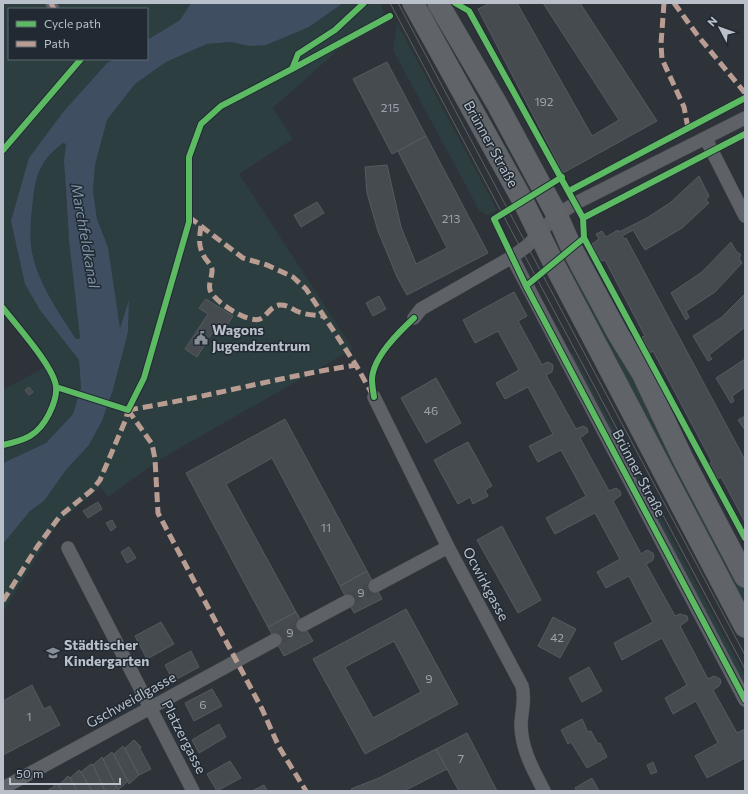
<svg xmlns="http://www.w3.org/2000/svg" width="748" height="794" viewBox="0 0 748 794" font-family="Commissioner,sans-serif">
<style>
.green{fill:#2c3e3f}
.water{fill:#3f4f61;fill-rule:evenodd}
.building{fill:#464b50;stroke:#565a61;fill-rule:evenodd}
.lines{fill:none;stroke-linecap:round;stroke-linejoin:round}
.minor-tunnel{stroke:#43484f;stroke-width:13;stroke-dasharray:13 6;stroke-linecap:butt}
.pedestrian-casing{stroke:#4c4f54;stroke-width:12}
.minor-casing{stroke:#4c4f54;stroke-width:14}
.primary-casing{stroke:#4b5056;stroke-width:22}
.pedestrian{stroke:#5e6267;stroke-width:10}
.minor{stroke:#5e6267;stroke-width:13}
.primary{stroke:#606469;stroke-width:21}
.tram{stroke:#5c6064;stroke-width:1}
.quiet{stroke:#b99d93;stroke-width:5;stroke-dasharray:10 5;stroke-linecap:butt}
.cycleway-casing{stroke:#212a33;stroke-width:8}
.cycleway{stroke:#5cba63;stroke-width:6}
.labels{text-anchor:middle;stroke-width:3;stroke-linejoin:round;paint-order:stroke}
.number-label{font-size:12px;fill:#9ca3ab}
.street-label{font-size:14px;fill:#b9c0c9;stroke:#212a33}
.poi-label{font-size:14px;font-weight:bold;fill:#b9c0c9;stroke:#212a33;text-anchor:start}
.water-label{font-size:15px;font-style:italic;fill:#7e93a8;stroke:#212a33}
</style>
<rect width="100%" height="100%" fill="#2e3339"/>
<!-- green -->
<path class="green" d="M3,3H191L180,20L147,40V9H9V59H114L107,63L64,111L11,221L68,344L79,360L81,388L73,414L46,443L3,463V390L49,365L3,302Z
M343,3H380L388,22L339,49L273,108L293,139L239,174L353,349L159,460L108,497L101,487L58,523L3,612V544L30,511L44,501L66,470L89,445L102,421L113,390L128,332L129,302L120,329L108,247L97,219L93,191L95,165L107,120L135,84L166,62L207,44L231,42L249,46L309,27Z
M397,23L497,210L487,215L479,210L393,50Z
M63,143L66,144C61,195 72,247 76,297C77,307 82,330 79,339H76C59,313 38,283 32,252C29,235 31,217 33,200C36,173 41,160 63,143Z
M570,267L599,322L618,348L745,592V612L565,271Z
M573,353L745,676V688L568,355Z"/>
<!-- water -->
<path class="water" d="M191,3H343L309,27L266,45L249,46L231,42L207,44L166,62L135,84L107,120L95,165L93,191L97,219L108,247L120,328L129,300L128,332L113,390L102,421L89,445L66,470L44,501L30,511L3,544V463L46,443L73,414L81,388L79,360L40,310L25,284L11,221L29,158L64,111L107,63L114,59H147V40L180,20ZM63,143L66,144L64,161L69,240L80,337L79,339H76C59,313 38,283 32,252C29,235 31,217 33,200C36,173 41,160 63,143Z"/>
<!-- building -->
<path class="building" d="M490,3H517L592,136L619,120L543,3H580L657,121L563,173L478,9Z
M387,62L426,136L392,154L353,79Z
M426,136L488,253L407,295L397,277L378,231L367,193L365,167L387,165L401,227L416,264L447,248L398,151Z
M699,176L709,196L706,200L709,203L682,228L645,250L633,230L622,236L624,239L626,238L745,460V522L721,477L718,479L709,464L712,462L653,351L650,353L642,337L645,336L605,260L601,261L592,244L599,239L596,234L602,231L606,237L618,230L619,232L645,219L670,203Z
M317,202L324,213L301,227L294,215Z
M731,242L736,251L741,255L739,258L742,263L715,292L686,311L689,317L686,320L671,293L702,272Z
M514,292L527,316L518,321L542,365L547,362L550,363L553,365L552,372L546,375L576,429L583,426L587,428L588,432L580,438L609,491L616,488L620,491L621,495L613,501L641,554L647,550L653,553L654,557L652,561L646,564L675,616L680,614L687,616L688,620L680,626L708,679L714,676L720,679L721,683L719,686L713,690L737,733L745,729V758L707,778L695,756L718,743L696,701L673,714L665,698L687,685L662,638L622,660L614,643L653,622L629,576L606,588L597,572L620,559L595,513L555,534L546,518L586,496L561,450L538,462L529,446L553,434L528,387L505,399L496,383L519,370L498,331L475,343L463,320Z
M745,294V327L709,355L712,359L708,361L693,336L722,317Z
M379,296L386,309L373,316L366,303Z
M206,299L233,316L226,327L219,322L197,357L185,349L208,314L199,308Z
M745,359V387L732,396L734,401L731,403L716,378Z
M436,378L461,423L426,443L401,398Z
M29,387L33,392L29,395L25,390Z
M745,416V430L738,420Z
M285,419L367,571L340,586L272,458L226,484L296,612L268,627L186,473Z
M468,442L492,486L485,490L488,496L473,504L470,497L458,504L434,460Z
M98,502L102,509L88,518L83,511Z
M112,520L116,527L111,531L106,523Z
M502,526L541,600L518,613L477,540Z
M129,547L136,558L127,563L121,552Z
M367,571L382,599L354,613L340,586Z
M406,609L458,704L365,754L313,659ZM394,641L421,692L373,718L345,667Z
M296,612L313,641L284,656L268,627Z
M553,617L576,629L560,658L538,646Z
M161,622L174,644L147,659L135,636Z
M191,651L199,667L173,681L165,665Z
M589,667L602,691L582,702L569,678Z
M32,685L44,709L50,706L60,725L3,755V701Z
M212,689L222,706L194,721L185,703Z
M582,719L588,732L591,731L598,744L600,743L607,757L587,768L571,742L568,744L561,730Z
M219,724L226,737L199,753L192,740Z
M467,733L497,791H459L436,749Z
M134,740L141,747L140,749L151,769L139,775L125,748Z
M123,746L139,775L129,784L114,754Z
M436,749L447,769L404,791H352L351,789L379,778Z
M112,752L128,781L118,790L103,759Z
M102,757L117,788L112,791H105L93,765Z
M230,761L241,778L217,791L207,774Z
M653,762L657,772L651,774L647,765Z
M91,764L93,765L105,791H92L81,772Z
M79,770L81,772L92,791H77L70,778Z
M68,776L70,778L77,791H62L59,785Z
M592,778L599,791H577L575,788Z
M57,783L62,791H47L52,788Z
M264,785L267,791H252Z"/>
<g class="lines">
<!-- minor-tunnel -->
<path class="minor-tunnel" d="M348,601L375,586
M275,640L303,625"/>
<!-- pedestrian casing -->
<g class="pedestrian-casing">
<path id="pedestrian" d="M51,3L54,9"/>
</g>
<!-- minor casing -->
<g class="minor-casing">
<path id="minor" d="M706,139L745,216
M512,257L745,700
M414,318L421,309L512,257L527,246L557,215L576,203L745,118
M374,397L448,547L522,686C526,700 521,712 521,726C522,751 533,769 544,791
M68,548L193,791
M375,586L448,547
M303,625L348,601
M3,788L275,640"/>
</g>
<!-- primary casing -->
<g class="primary-casing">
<path id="primary" d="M413,3L523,201L554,264L745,627
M438,3L497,104L557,215L572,249L618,334L642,373L683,459L745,577"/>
</g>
<!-- pedestrian -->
<use href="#pedestrian" class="pedestrian"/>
<!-- minor -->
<use href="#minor" class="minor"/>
<!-- primary -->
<use href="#primary" class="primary"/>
<!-- tram -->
<path class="tram" d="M390,3L745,669
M398,3L745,655"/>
<!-- quiet -->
<path class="quiet" d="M51,3L54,9
M664,3L661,44L662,59L684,107L688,128
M674,3L698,36L745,93
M189,217L243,258L267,265L293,277L306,289L356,365L371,392
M201,226C199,239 198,247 205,258C207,261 211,265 212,269C213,275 208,283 210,290C213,301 249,324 260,319C267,316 270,307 279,305C287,304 293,310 299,312C306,315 316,315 323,316
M128,410L152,444L155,459L158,513L262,709L279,747L306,791
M128,410C204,398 279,377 356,365
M3,601L37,547L60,516L92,490L100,480L126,419L128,410"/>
<!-- cycleway casing -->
<g class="cycleway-casing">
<path id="cycleway" d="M455,3L469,11L583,218L584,238L745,538
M292,69L390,16
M3,150L81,59
M562,177L494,219L526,286L745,700
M569,191L745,98
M583,218L745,134
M526,286L584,238
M3,308C16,325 55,368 56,387C57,396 53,406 49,414C38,436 25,440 3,445
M56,387L128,410L144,378L189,222V157L201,124L221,106L292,69L298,54L335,30L364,3
M374,397C373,391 372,384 372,379C373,357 399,332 414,318"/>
</g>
<!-- cycleway -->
<use href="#cycleway" class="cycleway"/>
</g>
<!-- icons -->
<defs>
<g id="civic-bare" transform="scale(1.08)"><path d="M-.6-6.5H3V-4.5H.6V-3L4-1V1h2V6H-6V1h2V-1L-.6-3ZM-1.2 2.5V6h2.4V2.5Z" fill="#888f97" stroke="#212a33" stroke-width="2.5" paint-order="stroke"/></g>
<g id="school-bare" transform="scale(1.08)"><path d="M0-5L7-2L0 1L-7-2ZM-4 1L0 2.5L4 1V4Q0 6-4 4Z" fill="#888f97" stroke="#212a33" stroke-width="2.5" paint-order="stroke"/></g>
</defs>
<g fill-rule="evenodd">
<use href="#civic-bare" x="201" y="338"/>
<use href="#school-bare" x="53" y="653"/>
</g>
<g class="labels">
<!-- number labels -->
<g class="number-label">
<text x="544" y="106">192</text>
<text x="390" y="112">215</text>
<text x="451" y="223">213</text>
<text x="431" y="415">46</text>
<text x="326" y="532">11</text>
<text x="361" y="597">9</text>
<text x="290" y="637">9</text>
<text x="557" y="642">42</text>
<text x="429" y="683">9</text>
<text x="203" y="709">6</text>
<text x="29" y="721">1</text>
<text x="461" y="763">7</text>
</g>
<!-- street labels -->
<g class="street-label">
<text transform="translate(491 144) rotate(61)" y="5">Brünner Straße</text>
<text transform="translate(639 473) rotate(62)" y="5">Brünner Straße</text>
<text transform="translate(486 584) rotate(62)" y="5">Ocwirkgasse</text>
<text transform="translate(131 700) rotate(-29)" y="5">Gschweidlgasse</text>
<text transform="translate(184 737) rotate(63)" y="5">Platzergasse</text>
</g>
<!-- poi labels -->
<g class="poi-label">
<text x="212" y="335">Wagons<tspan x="212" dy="16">Jugendzentrum</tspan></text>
<text x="64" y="650">Städtischer<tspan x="64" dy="16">Kindergarten</tspan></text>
</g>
<!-- water labels -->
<g class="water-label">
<text transform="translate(85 236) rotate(80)" y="5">Marchfeldkanal</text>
</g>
</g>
<!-- border -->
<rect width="748" height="794" fill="none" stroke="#b9c0c9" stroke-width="8"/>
<!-- legend -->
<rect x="8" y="8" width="140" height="52" fill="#212a33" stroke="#5e666f"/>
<rect x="16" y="21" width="20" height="6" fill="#5cba63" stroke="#5e666f"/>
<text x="44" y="28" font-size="12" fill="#b9c0c9">Cycle path</text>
<rect x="16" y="41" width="20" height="6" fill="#b99d93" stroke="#5e666f"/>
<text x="44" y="48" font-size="12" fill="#b9c0c9">Path</text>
<!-- north arrow -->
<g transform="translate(720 28) rotate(311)" stroke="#212a33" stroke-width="3" paint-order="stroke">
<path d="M0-3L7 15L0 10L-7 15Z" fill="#b9c0c9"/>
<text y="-6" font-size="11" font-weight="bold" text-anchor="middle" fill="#b9c0c9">N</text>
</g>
<!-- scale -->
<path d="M10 778v6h110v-6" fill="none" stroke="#b9c0c9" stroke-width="2"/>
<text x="16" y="778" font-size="12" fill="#b9c0c9" stroke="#212a33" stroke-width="3" paint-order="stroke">50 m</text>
</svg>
